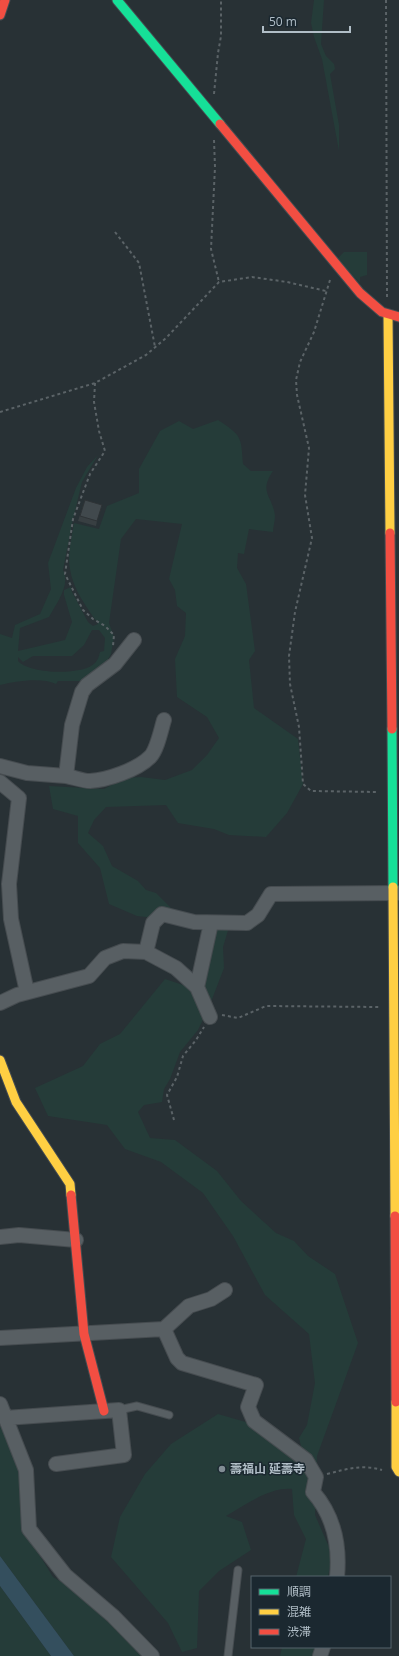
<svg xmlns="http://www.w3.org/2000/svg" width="399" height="1656" viewBox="0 0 399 1656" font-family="'Open Sans','Noto Sans JP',sans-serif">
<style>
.green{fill:#253c39;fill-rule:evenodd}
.water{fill:#344f5e}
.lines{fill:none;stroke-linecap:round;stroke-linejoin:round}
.lane-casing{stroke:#464c50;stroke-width:9}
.street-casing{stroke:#464c50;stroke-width:16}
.fast-casing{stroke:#464c50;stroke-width:11}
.slow-casing{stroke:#464c50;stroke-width:11}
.jam-casing{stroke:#464c50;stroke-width:11}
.path{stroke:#5b6367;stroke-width:2;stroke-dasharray:3 3;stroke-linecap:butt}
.lane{stroke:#585f63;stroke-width:7}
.street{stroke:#585f63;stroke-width:14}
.fast{stroke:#16e098;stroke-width:9}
.slow{stroke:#ffcf43;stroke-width:9}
.jam{stroke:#f24e42;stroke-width:9}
.wall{fill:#383f42}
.building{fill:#41494d;stroke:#2e3336}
.poi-dot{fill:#818d94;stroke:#1b2830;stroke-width:1.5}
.labels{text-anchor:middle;stroke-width:3;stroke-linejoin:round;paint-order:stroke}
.poi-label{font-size:12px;font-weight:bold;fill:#b1bec7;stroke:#1b2830;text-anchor:start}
</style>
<rect width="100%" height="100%" fill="#283135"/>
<!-- green -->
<path class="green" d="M314,0H324L321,44L326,56L334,64L335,69L330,74L339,125V151L322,59L314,37L311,23Z
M344,252H367V275L360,277V283L337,259Z
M218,420C242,436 241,436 243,464L251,471H273C258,493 273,496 275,516C275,521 273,527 273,532L249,529L244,554L238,553L237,568L246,584L255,651L249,660L254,708L298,739L303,784L287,813L266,837L229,835L214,829L178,823L166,805L106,807L94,820L88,833L103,846L112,866L138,881L146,890L156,893L176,913L173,920L137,916L109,904L100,868L78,843V816L53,809L49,786L104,789L125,778L141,777L165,780L192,770L207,755L219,738L207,717L177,697L175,659L185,636L186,613L177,606L175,590L169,579L182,524L136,519L121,539L109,623L114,637L111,654L101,672L80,681H58L56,684C42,677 15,681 0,685V634L12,638L15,625L40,614L51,589L48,563L76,488L87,467L98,455L82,482L73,519L63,570C71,585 56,604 49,617L20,628L18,651L65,640L72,622L64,595V590L71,587L72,592L88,622L93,626L98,624C87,607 73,590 70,569C67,556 72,536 74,523L99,529L107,506L139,493V469L160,431L179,421L193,429ZM92,630H99L105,638L104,651L100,652C99,656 98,660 95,663C83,676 29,674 18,661V657L23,662L33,656H72L84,645Z
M215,927H229L223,947L224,968L209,1007L198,1030L180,1052L170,1079L164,1089L162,1102L144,1105L138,1112L150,1138L175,1140L217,1171L241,1201L276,1233L294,1241L308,1256L335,1274L358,1343L317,1456L315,1515L332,1554L328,1577H296L306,1539L294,1515L292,1489C269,1487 246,1505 226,1516L242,1522L251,1550L219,1571L199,1591L197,1648L182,1652L168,1623L111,1557L120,1517L145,1474L171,1444L218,1414L273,1430L303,1454L299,1438L307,1425L315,1383L309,1334L265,1295L233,1236L203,1193L161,1162L125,1149L107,1125L48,1116L35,1088L83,1066L100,1044L120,1034L165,979L189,987Z
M0,1422L19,1471L24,1530L53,1577L72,1588L144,1656H74L0,1556Z
M0,1586L51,1656H0Z
M282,1647H315L314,1656H280Z"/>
<!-- water -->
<path class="water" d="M0,1556L74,1656H51L0,1586Z"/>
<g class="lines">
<!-- lane casing -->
<g class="lane-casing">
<path id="lane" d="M119,1410L137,1406L169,1415
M228,1656L238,1570"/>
</g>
<!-- street casing -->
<g class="street-casing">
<path id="street" d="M0,766L27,773L66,776L72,725L82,692L87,685L115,664L134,640
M66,776C73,777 82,781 90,781C107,780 137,770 150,757C157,750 161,730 164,720
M0,782L19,798L9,884L11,919L27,992
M146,952L153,923L162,914L194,922L247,923L258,915L271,894L399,893
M197,987L211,923
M0,1003L17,995L89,976L105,958L123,951L146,952L176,968L197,987L210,1017
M0,1237L19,1235L76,1240
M164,1329L177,1358L182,1363L256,1385L248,1407L254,1421L306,1460L316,1477L313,1492C334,1516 340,1546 337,1577
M0,1338L164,1329L189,1306L211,1299L225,1290
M0,1404L26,1470L29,1529L65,1575L113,1616L152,1656
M5,1418L119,1410L124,1455L56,1464
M320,1656L323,1647"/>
</g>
<!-- fast casing -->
<g class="fast-casing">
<path id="fast" d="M117,0L220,124
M392,729L393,887"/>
</g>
<!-- slow casing -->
<g class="slow-casing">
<path id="slow" d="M388,315L390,533
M393,887L395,1216
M0,1060L16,1102L70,1184L71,1195
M396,1402V1467L399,1472"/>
</g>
<!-- jam casing -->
<g class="jam-casing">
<path id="jam" d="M0,15L5,0
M220,124L360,293L382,312L399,317
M390,533L392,729
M71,1195L84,1334L104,1411
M395,1216L396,1402"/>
</g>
<!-- path -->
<path class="path" d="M386,0L387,297
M214,94L218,53L221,36V0
M214,140L215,167L211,249L219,282
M115,232L139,263L155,347
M330,280L314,332L300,362L296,380L297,395L309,448L305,495L312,538L295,612L289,656L290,684L299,727L303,784L311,791L378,792
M95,383L94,402L99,431L105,451L90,474L73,519L65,574L83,610L93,619L105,626L114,635L113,646
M0,412L95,383L146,355L166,338L219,282L252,277L287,282L326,291
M222,1015L238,1018L266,1006L379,1007
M174,1120L167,1095L177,1077L183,1056L196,1040L204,1027
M327,1474C347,1469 362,1464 382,1470"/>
<!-- lane -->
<use href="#lane" class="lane"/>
<!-- street -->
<use href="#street" class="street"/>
<!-- fast -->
<use href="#fast" class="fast"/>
<!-- slow -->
<use href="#slow" class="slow"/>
<!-- jam -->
<use href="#jam" class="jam"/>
</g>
<!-- wall -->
<path class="wall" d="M85,500L97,521L96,526L78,521Z"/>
<!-- building -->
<path class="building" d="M85,500L102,505L97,521L80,516Z"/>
<!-- markers -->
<circle class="poi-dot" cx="222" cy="1469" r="4"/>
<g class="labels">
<!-- poi labels -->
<g class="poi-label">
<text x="230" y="1473">壽福山 延壽寺</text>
</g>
</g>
<!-- legend -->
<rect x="251" y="1576" width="140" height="72" fill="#1b2830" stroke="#57646c"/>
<rect x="259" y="1589" width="20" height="6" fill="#16e098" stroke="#57646c"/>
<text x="287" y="1596" font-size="12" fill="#b1bec7">順調</text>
<rect x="259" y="1609" width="20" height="6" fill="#ffcf43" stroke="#57646c"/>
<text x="287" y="1616" font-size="12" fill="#b1bec7">混雑</text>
<rect x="259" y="1629" width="20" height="6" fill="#f24e42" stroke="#57646c"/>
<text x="287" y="1636" font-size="12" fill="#b1bec7">渋滞</text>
<!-- scale -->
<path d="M263 26v6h87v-6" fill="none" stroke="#b1bec7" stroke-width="2"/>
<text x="269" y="26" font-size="12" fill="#b1bec7" stroke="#1b2830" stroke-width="3" paint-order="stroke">50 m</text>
</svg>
